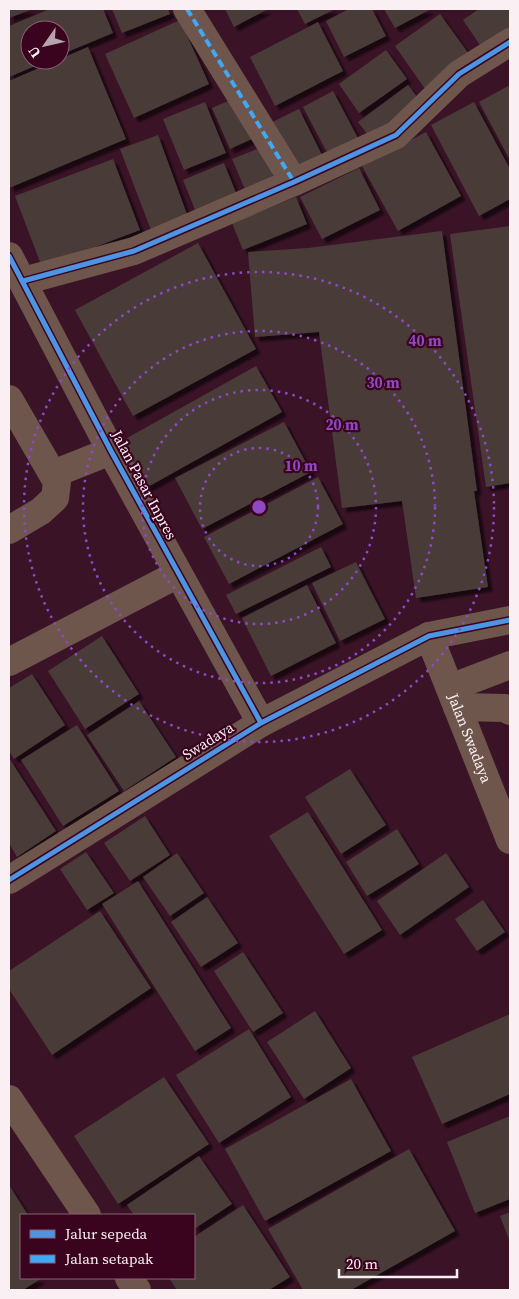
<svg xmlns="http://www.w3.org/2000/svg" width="519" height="1299" viewBox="0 0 519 1299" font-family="'Source Serif 4',serif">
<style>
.building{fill:#4a3b38;filter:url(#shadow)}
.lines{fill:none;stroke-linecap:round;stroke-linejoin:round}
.minor{stroke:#6e564c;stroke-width:28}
.quiet{stroke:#3fa9f5;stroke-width:4;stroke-dasharray:8 4;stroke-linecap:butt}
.cycleway-casing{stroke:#3a041e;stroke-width:8}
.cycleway{stroke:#4d94e3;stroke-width:5}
.ring{fill:none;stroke:#8e49c7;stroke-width:2.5;stroke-dasharray:2.5 5}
.labels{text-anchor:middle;stroke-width:4.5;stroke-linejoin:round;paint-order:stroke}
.street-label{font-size:15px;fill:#faf0f3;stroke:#3a041e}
.centre{fill:#8e49c7;stroke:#3a041e;stroke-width:2.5}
.ring-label{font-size:15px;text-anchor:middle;font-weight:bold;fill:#8e49c7;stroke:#3a041e;stroke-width:4.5;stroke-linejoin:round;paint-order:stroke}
</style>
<defs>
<filter id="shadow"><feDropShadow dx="4.5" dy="4.5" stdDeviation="1" flood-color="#0009"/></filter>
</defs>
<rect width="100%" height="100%" fill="#3b1327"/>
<!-- building -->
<path class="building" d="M9,9H33L9,18Z
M50,9H103L113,33L60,55V30H30V60H49L9,77V26Z
M112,9H168L170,14L122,33Z
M225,9H268L234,27Z
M297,9H335L305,24Z
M349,9H372L386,36L344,57L326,21Z
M384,9H431L395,28Z
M479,9H510V29L482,48L463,20Z
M440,14L471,57L425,89L395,46Z
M180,20L209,84L134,118L105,54Z
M318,22L343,71L275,106L250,57Z
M88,47L126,139L9,188V81Z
M386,50L407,79L359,113L339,84Z
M408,85L421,102L371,139L358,122Z
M510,85V160L479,102Z
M333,91L359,140L329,156L303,107Z
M235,98L254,138L230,149L212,108Z
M205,102L226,153L184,170L163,119Z
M474,102L510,169V199L479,216L431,125Z
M299,109L323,157L293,172L268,124Z
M426,132L461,196L398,231L362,166Z
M158,135L188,217L151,230L120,149Z
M262,147L276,182L247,194L232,159Z
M113,159L140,230L42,267L15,196Z
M224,163L239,200L198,217L183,180Z
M359,168L380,210L322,239L300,197Z
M296,197L307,224L243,250L232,223Z
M510,226V483L486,487L450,234Z
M442,231L477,491H474L488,587L416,598L402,501L342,508L319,332L255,337L248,252L308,248Z
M198,243L256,349L133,416L75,310Z
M256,366L282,412L146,488L120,442Z
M284,422L311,472L202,529L175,478Z
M318,477L343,524L229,584L204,537Z
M321,547L331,567L236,614L226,595Z
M356,562L385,619L340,641L312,583Z
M307,585L336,643L271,676L242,618Z
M102,636L139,694L85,729L48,671Z
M32,674L65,725L14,759L9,751V688Z
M139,701L176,757L124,791L87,735Z
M77,725L119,791L63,826L21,760Z
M9,758L56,831L17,857L9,843Z
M350,769L386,825L341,854L305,797Z
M308,812L382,930L344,954L269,836Z
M145,816L170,855L130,881L104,843Z
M397,829L419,864L367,896L346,862Z
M86,852L114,893L87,910L60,869Z
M177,853L204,893L170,916L143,877Z
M446,853L469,887L400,935L377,901Z
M138,881L231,1028L195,1051L102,904Z
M207,897L238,943L201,967L171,922Z
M483,900L505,932L477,951L455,919Z
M100,911L151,988L52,1055L9,989V971Z
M243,952L283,1013L253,1032L214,971Z
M315,1011L351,1068L304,1099L267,1042Z
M510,1014V1094L442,1124L412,1057Z
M249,1029L291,1097L219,1143L176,1075Z
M164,1077L209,1144L118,1204L74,1136Z
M351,1079L391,1151L265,1221L225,1149Z
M510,1116V1199L475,1213L447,1142Z
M409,1149L455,1231L351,1290H303L268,1229Z
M199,1156L232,1204L194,1229V1215H134L127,1205Z
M9,1185L28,1215H21V1278H42L23,1290H9Z
M243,1205L290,1277L269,1290H177L169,1278H194V1237Z
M510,1212V1242L500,1216Z"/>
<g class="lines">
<!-- minor -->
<g class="minor">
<path d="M187,9L294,182"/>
<path d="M9,256L111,451L261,723"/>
<path d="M23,281L134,251L294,182L396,135L459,74L510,42"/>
<path d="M9,399L57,482L55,498L41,511L9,530"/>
<path d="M53,474L111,451"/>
<path id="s1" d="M429,636L510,840"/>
<path d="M9,662L178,574"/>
<path d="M450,688L510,665"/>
<path d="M457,707L505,708L510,711"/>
<path d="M9,880L261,723L429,636L510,620"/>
<path d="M9,1099L87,1215"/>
<path d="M129,1278L137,1290"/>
</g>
<!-- quiet -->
<path class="quiet" d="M187,9L294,182"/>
<!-- cycleway casing -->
<g class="cycleway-casing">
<path id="cycleway" d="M9,256L111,451L261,723
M23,281L134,251L294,182L396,135L459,74L510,42
M9,880L261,723L429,636L510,620"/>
</g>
<!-- cycleway -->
<use href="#cycleway" class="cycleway"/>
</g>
<!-- distance rings -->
<g class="ring">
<circle cx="259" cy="507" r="59"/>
<circle cx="259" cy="507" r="117"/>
<circle cx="259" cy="507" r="176"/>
<circle cx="259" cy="507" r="235"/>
</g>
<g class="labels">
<!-- street labels -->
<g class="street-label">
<text transform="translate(144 485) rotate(62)" y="5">Jalan Pasar Inpres</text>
<text dy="5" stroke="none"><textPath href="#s1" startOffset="110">Jalan Swadaya</textPath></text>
<text transform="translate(208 741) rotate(-32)" y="5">Swadaya</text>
</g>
</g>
<circle cx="259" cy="507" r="8" class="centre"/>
<g class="ring-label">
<text x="425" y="346">40 m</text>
<text x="383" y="388">30 m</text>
<text x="342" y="430">20 m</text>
<text x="301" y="471">10 m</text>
</g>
<!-- border -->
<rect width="519" height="1299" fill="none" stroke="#faf0f3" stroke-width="20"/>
<!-- legend -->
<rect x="20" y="1214" width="175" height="65" fill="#3a041e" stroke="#876273"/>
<rect x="30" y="1230" width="25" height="8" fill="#4d94e3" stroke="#876273"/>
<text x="65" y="1239" font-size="15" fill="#faf0f3">Jalur sepeda</text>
<rect x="30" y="1255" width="25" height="8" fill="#3fa9f5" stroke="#876273"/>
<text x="65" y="1264" font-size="15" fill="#faf0f3">Jalan setapak</text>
<!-- north arrow -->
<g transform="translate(45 45) rotate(236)"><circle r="24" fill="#3a041e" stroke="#876273"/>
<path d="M0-4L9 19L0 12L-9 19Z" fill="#b7a3ac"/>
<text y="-8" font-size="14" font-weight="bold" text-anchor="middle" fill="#faf0f3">U</text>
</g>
<!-- scale -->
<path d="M339 1269v8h118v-8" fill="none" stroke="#faf0f3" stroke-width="2.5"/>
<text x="346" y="1269" font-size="15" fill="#faf0f3" stroke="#3a041e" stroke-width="4" paint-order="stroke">20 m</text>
</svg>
